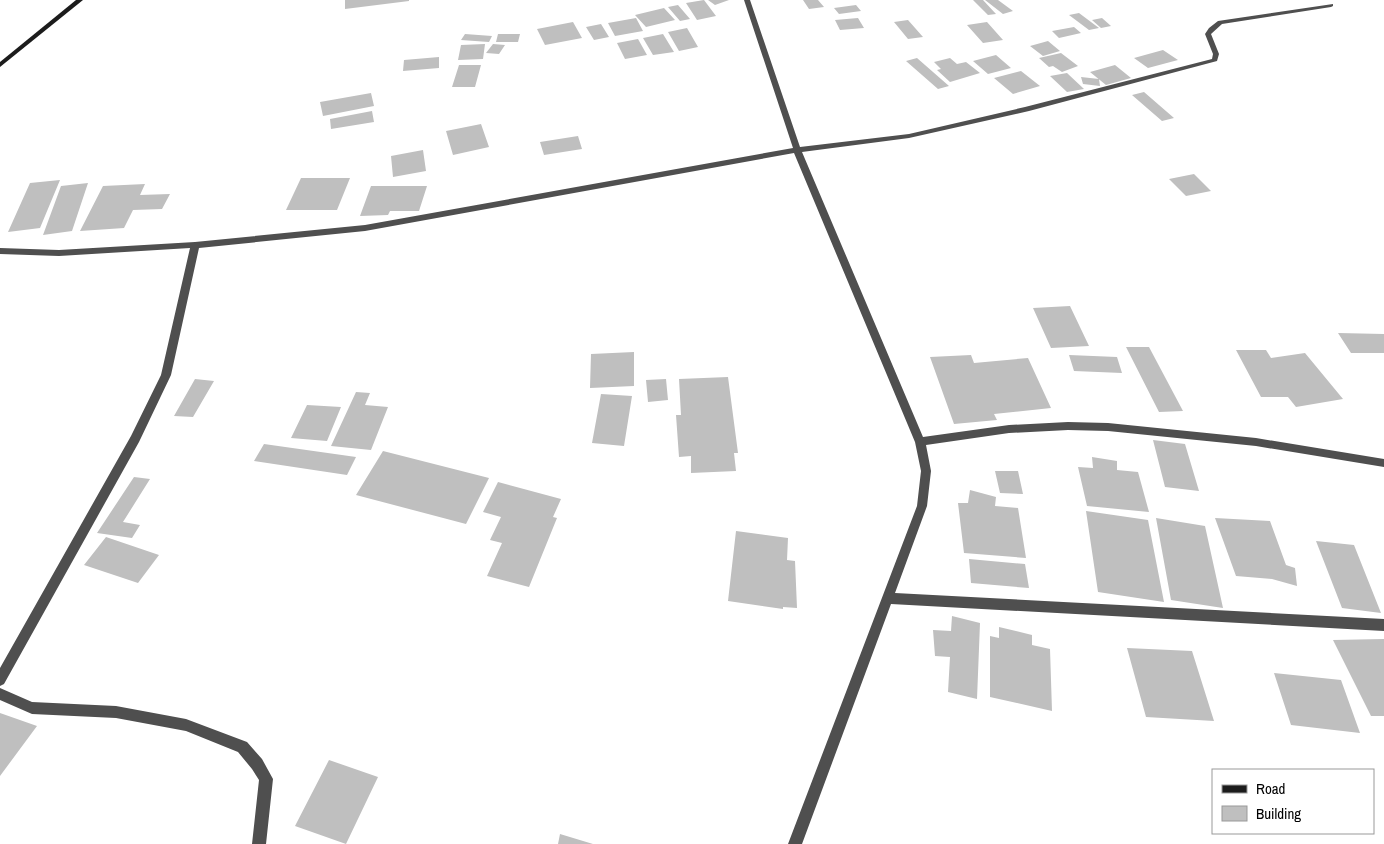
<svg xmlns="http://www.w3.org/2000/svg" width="1384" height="844" viewBox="0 0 1384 844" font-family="'Archivo Narrow',sans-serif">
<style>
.building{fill:#bfbfbf}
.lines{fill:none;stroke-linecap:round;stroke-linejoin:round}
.street{fill:#4f4f4f;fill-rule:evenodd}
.secondary{fill:#1c1c1c;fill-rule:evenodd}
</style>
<rect width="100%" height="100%" fill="#fff"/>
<!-- building -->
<path class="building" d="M345,0H409V1L345,9Z
M704,0L716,16L697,20L686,3Z
M708,0H729L715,5Z
M803,0H818L824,7L809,9Z
M973,0H983L996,14L988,15Z
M985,0H998L1013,11L1003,14Z
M678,5L690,19L680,21L668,7Z
M856,5L861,11L839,14L834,8Z
M664,8L675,20L646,27L635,15Z
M1079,13L1099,28L1089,30L1069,15Z
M636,18L643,31L615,36L608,23Z
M858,18L864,28L840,30L835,20Z
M1102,18L1111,26L1101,28L1092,20Z
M908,20L923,37L908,39L894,22Z
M573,22L582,38L545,45L537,29Z
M987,22L1003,40L983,43L967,25Z
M601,24L609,37L594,40L586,27Z
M1074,27L1081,33L1059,38L1052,31Z
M687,28L698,47L679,51L668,32Z
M465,34L492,36L489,42L461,40Z
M498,34H520L518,42H496Z
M663,34L674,52L653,55L643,38Z
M638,39L647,55L625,59L617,43Z
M1048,41L1060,51L1043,56L1030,46Z
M485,44L483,59L458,60L461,45Z
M493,44L505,45L499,54L486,53Z
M1163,50L1178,60L1148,68L1134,58Z
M1061,53L1078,66L1062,72L1053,66L1049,67L1039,58Z
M996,55L1011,68L988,74L973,61Z
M439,57V68L403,71L404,60Z
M917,58L949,86L938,89L906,61Z
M950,58L957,64L966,62L980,73L950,82L937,70L941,69L934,62Z
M459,65H481L475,87H452Z
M1115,65L1131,78L1106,85L1090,72Z
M1021,71L1040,86L1013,94L994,78Z
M1067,73L1084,89L1067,92L1050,76Z
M1081,77L1099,79L1100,86L1083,84Z
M1144,92L1174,118L1162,121L1132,95Z
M371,93L374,106L323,116L320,102Z
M372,111L374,122L331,129L330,119Z
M481,124L489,147L453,155L446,131Z
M578,136L582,149L544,155L540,142Z
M423,150L426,171L393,177L391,156Z
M1194,174L1211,191L1186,196L1169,179Z
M301,178H350L337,210H286Z
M60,180L40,228L8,232L30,183Z
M88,183L72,231L43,235L61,186Z
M145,184L140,195L170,194L162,209L133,210L124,228L80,231L103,186Z
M371,186H427L419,211H390L388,215L360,216Z
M1070,306L1089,346L1051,348L1033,308Z
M1338,333L1384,334V353H1351Z
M1126,347H1149L1183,411L1159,412Z
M1236,350H1266L1271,358L1305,353L1343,399L1296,407L1288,397H1261Z
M634,352V386L590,388L591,354Z
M971,355L974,363L1028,358L1051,408L994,414L997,420L954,424L930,357Z
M1069,355L1117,357L1122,373L1074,371Z
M728,377L738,453H734L736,471L691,473V456L679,457L676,415H681L679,379Z
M195,379L214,381L193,417L174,416Z
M666,379L668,400L648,402L646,380Z
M356,392L370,393L365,405L388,407L371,450L331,446Z
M601,394L632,396L624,446L592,443Z
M307,405L341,407L327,441L291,438Z
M1153,440L1185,444L1199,491L1165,487Z
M264,444L356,457L347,475L254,461Z
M383,451L489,478L466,524L356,495Z
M1092,457L1117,461V470L1138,472L1149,512L1087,506L1078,467L1093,468Z
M995,471H1018L1023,494L1000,493Z
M134,477L150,479L123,522L140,525L132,538L97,533Z
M498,482L561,499L553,517L557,518L529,587L487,576L502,543L490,540L501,517L483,512Z
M970,490L996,497L995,506L1018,508L1026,558L964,553L958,503H968Z
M1086,511L1148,520L1164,602L1098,592Z
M1156,518L1205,526L1223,608L1171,600Z
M1215,518L1270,521L1286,565L1295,568L1297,586L1272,579L1236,576Z
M736,531L788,538L787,560L795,561L797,608L783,607V609L728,601Z
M106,537L159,555L138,583L84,565Z
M1316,541L1354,545L1381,613L1342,608Z
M969,559L1025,564L1029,588L971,583Z
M952,616L980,623L977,699L948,692L950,657L935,656L933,630L951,631Z
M999,627L1032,635V645L1050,649L1052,711L990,697V636L999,638Z
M1384,639V716H1371L1333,640Z
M1127,648L1192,651L1214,721L1146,717Z
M1274,673L1341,680L1360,733L1291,725Z
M0,713L37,726L0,776Z
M329,760L378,777L346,844L295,826Z
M560,834L593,844H558Z"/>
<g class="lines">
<!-- street -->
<path class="street" d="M744,0H750L800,147L909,134L1025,107L1212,59L1213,54L1205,34L1209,28L1218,21L1333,4V6L1331,7L1222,24L1211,34L1219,54L1217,61L1029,111L909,138L802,152L923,437L1009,425L1068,422L1108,423L1256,438L1384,459V467L1256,446L1108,431L1068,430L1009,433L926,445L931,471L927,506L895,593L1384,619V631L891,604L802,844H788L917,506L921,471L915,442L794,153L365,231L199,248L171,375L139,442L4,684L0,686V668L131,436L161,375L190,248L59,256L0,254V248L59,250L195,242L365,225L793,148Z
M0,688L32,702L116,706L186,719L247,742L262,759L273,779L266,844H252L259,780L252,769L238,752L186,731L116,718L32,714L0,700Z"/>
<!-- secondary -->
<path class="secondary" d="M76,0H83L0,67V62Z"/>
</g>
<!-- legend -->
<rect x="1212" y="769" width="162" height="65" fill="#ffffff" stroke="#999999"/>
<rect x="1222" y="785" width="25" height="8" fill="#1c1c1c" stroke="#999999"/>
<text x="1256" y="794" font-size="15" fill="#000000">Road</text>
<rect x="1222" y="806" width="25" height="15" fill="#bfbfbf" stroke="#999999"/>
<text x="1256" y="819" font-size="15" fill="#000000">Building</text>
</svg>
